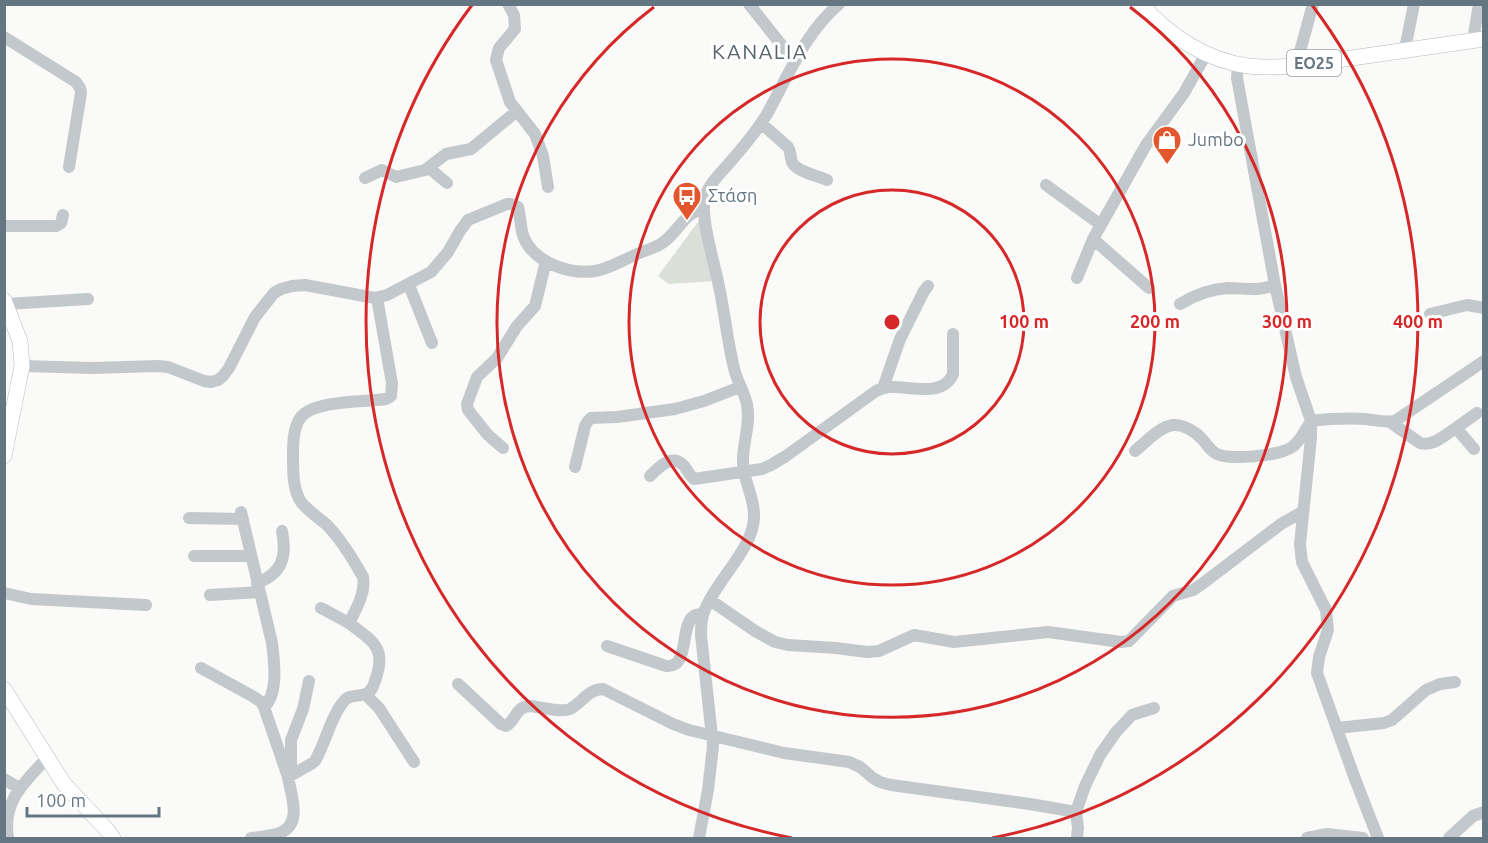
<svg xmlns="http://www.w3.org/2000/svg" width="1488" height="843" viewBox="0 0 1488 843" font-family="Ubuntu,sans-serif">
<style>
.green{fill:#dadfd7}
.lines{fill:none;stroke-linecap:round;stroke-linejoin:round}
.major-casing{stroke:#b5babe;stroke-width:16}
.minor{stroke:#c3c8cc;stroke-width:12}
.major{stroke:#fff;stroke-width:15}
.ring{fill:none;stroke:#d62828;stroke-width:3}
.labels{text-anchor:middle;stroke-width:6;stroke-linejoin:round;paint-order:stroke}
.shield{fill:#fff;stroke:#939fa8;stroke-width:1.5}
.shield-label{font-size:16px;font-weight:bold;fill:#657683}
.poi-label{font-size:18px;fill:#657683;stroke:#fff;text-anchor:start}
.quarter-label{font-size:21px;letter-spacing:1.5px;fill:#57646e;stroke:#fff}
.centre{fill:#d62828;stroke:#fff;stroke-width:3}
.ring-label{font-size:18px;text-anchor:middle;font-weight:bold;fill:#d62828;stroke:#fff;stroke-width:6;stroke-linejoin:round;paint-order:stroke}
</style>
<rect width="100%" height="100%" fill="#fafaf8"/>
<!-- green -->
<path class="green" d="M701,218L715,281L669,284L658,276Z"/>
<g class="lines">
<!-- major casing -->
<g class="major-casing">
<path id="major" d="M1141,4C1169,36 1207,61 1249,66C1265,68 1280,67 1296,66L1484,39
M4,300L20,341L22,366L4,456
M4,689L64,784L108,831L113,838"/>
</g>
<!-- minor -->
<path class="minor" d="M508,4L514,15L515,29L499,48L496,60L510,102L535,134L543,156L548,187
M749,4L795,62
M4,37L76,82L80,88L81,93L69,167
M1473,40L1479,4
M1405,49L1414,4
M1238,64L1237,78L1275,285L1296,377L1311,421V438L1300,544L1302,562L1326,610L1328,630L1319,657L1317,673L1355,779L1378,838H1376
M1296,66L1313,4
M761,123L788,147C791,152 790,156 792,162C795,171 818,176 827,180
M429,168L447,183
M365,178L382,170L396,177L425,170L446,154L471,149L517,111
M1046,185L1101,225
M4,226H56L61,223L63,215
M1093,239L1149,288
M1077,278L1093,239L1146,145L1184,93L1206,54
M409,285L432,343
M6,304L88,299
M1180,304C1195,295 1210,289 1228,288C1247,288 1255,292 1275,285
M1430,314L1467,305L1484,308
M22,366L92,368L158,366L168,367L204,381L211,382L218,380L223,376L229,368L255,317L274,293L281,289L292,286L305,285L375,298L387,295L431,272L448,252L460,231L468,220L507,204H511L518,207C521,217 520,229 524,238C535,263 570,275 595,271C608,269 621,261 633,256C641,252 651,249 659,245C678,235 680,215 704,208
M883,388L900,339L924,291L928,286
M1390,422L1420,443C1433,447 1445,435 1456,428L1474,449
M1456,428L1477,413
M503,448L488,435L468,410L467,404L477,377L497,358L517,326L535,306L546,261
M1135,451C1146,442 1159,427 1173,425C1183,424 1196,432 1202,439C1206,443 1209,449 1215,453C1226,461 1280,456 1292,447C1301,441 1305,430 1311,421C1329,419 1347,418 1365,419C1375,420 1385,423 1395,421L1484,361
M575,467L585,426L588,421L591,418L617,417L675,409L704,401L740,387
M650,476C659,467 673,452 685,467C688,472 689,475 694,479L762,469L771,465L786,456L876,391C881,389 885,387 890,387C910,386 943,398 953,374V334
M241,512L272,643C274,660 279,694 264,707
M189,518L243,519
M194,556H251
M257,583C283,573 287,556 282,531
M4,593L31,599L146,605
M210,595L260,592
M710,600L755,631L775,642L788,645L836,648L867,652L879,651L914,635L954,642L1048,632L1121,642L1129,641L1173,596L1193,590L1202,584L1281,524L1302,512
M321,608L349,623
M607,646L666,666C691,668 679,625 694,616C696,614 700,614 703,614
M201,668L254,697L261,702L264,707L288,777
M458,684L501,724L506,726C517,719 515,707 530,706C540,707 562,713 570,709C582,703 588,689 603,689L673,724L689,730L784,753L849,762L860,767L873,778L880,782L891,785L1030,804L1076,812L1078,828L1077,838
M365,694L379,708L414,762
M1337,728L1384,723L1392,720L1426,690L1440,684L1455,682
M289,773L291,765V740L303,709L309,681
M4,779L19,788
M1076,812L1085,786L1100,755L1116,732L1132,715L1154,708
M8,838C2,801 24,783 47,758
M251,838C261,837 271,836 280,833C303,824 291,795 288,777L311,764L315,761C326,742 330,718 344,701C350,693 362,698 369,692C374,688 375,680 377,675C386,645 369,639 349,623C356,609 366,593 363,577C353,559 341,539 326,524C318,517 308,511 301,502C293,490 293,472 293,457C293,445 293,427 301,417C314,400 366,402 386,399L391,396L392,383L377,298
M699,838L708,790L713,746L701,635C701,627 701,620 704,612C714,583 754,548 754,517C755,499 744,482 743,464C742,444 751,425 747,405C745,393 738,383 735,372C727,342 725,312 718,282C714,261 700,218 705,197C709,183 722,172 731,161C744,146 757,131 767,114C788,76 805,33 839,4
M1307,838L1327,834L1363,838
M1449,838L1473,816L1484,812"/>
<!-- major -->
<use href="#major" class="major"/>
</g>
<!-- distance rings -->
<g class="ring">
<circle cx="892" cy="322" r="132"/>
<circle cx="892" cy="322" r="263"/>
<path d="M1130 7A395 395 0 1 1 654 7"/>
<path d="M792 838A526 526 0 0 1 472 5M1312 5A526 526 0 0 1 992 838"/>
</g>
<!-- icons -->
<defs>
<g id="shop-pin" transform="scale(1.5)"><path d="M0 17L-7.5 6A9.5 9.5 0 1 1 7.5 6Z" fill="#e4572e" stroke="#fff"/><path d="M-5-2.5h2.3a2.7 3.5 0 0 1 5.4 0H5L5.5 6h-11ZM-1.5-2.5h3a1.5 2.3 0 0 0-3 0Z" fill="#fff"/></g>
<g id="bus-pin" transform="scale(1.5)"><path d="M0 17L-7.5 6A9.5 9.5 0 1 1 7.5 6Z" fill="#e4572e" stroke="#fff"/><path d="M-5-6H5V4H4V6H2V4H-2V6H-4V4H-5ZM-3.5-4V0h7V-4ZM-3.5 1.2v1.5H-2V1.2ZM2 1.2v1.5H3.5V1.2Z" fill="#fff"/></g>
</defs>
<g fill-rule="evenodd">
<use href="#shop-pin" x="1167" y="140"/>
<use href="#bus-pin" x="687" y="196"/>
</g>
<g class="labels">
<!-- shield labels -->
<rect class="shield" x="1287" y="50" width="54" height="26" rx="4.5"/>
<g class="shield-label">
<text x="1314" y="69">ΕΟ25</text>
</g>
<!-- poi labels -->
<g class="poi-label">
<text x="1188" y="146">Jumbo</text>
<text x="708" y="202">Στάση</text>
</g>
<!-- quarter labels -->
<g class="quarter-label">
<text x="760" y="59">KANALIA</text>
</g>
</g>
<circle cx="892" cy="322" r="9" class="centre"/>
<g class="ring-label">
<text x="1024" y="328">100 m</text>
<text x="1155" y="328">200 m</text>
<text x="1287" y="328">300 m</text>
<text x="1418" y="328">400 m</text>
</g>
<!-- border -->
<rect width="1488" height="843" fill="none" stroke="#657683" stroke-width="12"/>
<!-- scale -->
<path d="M27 807v9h132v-9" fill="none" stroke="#657683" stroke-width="3"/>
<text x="36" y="807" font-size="18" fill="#657683" stroke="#ffffff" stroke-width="4.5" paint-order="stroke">100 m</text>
</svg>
